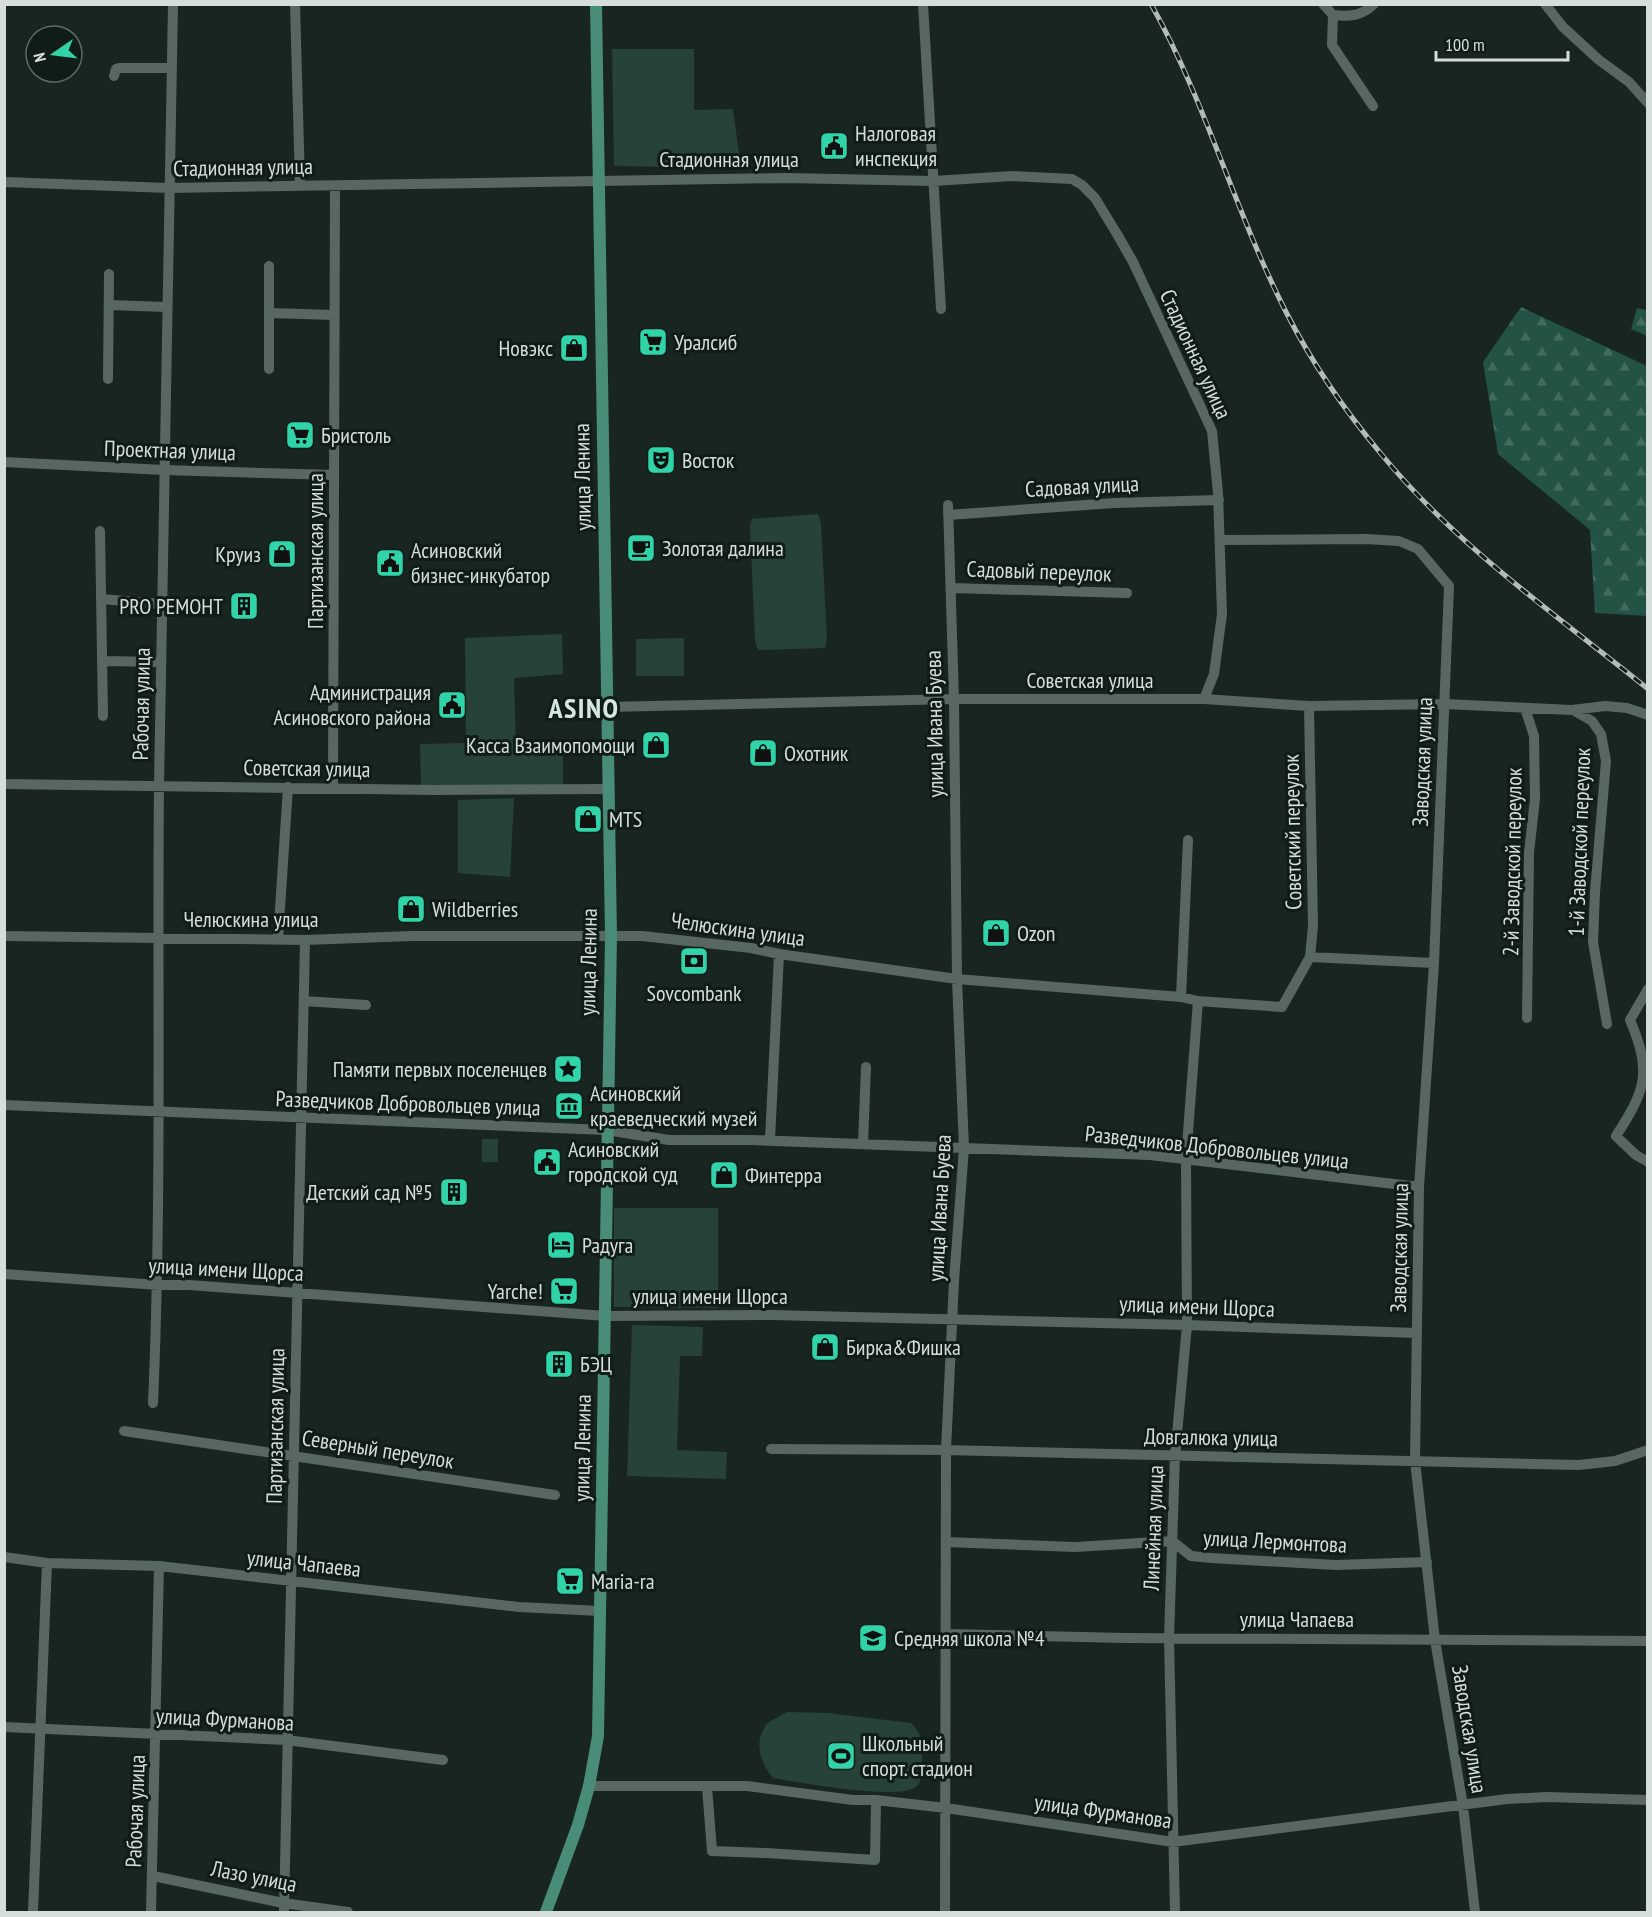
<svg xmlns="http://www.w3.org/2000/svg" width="1652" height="1917" viewBox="0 0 1652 1917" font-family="'PT Sans Narrow',sans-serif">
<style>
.green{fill:#274339}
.forest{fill:url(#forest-firs)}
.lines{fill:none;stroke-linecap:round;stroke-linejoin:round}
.minor{stroke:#596762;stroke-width:10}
.major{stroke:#498c78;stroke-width:12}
.rail-casing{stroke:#b3bcb9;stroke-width:5}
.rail{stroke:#0f1c17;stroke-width:3;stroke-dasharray:9;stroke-linecap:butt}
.labels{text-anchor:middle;stroke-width:6;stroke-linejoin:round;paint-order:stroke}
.poi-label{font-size:22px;fill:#d6dedb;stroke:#0f1c17;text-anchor:start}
.street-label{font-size:22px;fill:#d6dedb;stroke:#0f1c17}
.district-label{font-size:28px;font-weight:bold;letter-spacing:1.5px;fill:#d6e7e1;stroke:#0f1c17}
</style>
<defs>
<pattern id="forest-firs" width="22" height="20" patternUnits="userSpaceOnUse" patternTransform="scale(1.5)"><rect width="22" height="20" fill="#225344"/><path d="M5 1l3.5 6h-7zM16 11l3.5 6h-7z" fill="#416b5e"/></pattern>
</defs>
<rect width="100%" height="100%" fill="#182520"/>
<!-- green -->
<path class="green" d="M612,49H694V110L733,109L741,168L614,166Z
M818,514L821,523L827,639L825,648L758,650L755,641L750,526L752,519Z
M562,634L563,674L514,678L516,746L563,747V786H421L420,744L466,743L465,638Z
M684,638V676H636V639Z
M514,798L510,877L458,873V800Z
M482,1139H498V1162H482Z
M614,1208H718V1308L614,1307Z
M632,1325L703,1327L702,1356H680L677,1450L727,1452L726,1479L627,1476Z
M787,1712L828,1713L911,1723C924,1737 922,1742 922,1761C923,1769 923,1781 916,1787C898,1801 798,1782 773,1778C761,1763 753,1744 766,1725C770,1720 781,1716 787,1712Z"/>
<!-- forest -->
<path class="forest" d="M1521,307L1647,366V616L1595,613L1590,530L1498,454L1483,362Z
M1637,308L1647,310V336L1631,329Z"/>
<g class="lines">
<!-- minor -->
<path class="minor" d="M295,4L300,184
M923,4L941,309
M1323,4L1333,15L1332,45L1373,106
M1545,4L1563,27L1599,60L1629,82L1648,103
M1333,15C1349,17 1362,16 1374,4
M114,76L116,69L119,68H171
M4,182L169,188L786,178L933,181L1013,176L1072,179L1082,185L1095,198L1117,234L1133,262L1212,431L1218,493L1222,614L1214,674L1204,699
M109,305L166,307
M270,313L334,315
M269,369V266
M108,379L109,274
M4,462L164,470L334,475
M948,515L1114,503L1219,500
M100,531L103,716
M1220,540L1366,539L1399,541L1418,549L1449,586L1434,963L1419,1187L1415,1461L1435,1640L1463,1806L1475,1912
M951,588L1127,593
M101,599L162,604
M102,661L161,662
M1309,706L1313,926L1310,957
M607,707L954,699H1204L1309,706L1444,704L1572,710L1605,706L1627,708L1648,715
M1525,708L1534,736L1535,799L1529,853L1527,1018
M1573,710L1592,721L1601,734L1606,761L1595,892L1593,942L1607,1024
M4,784L435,790L608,789
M333,787L335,186
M4,936L305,940L412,936H642L751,948L779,954L957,979L1181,997L1198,1001L1282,1007L1310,957L1434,963
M278,939L288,787
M1648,989L1630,1020C1652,1072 1646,1090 1616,1136L1636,1155L1648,1162
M1181,997L1188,840
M304,1001L366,1005
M4,1105L606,1130L669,1140H752L1150,1155L1419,1187
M770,1140L779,954
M863,1144L866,1067
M4,1274L158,1285H189L606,1316L772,1315L1187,1325L1417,1333
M153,1403C162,1197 157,991 159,785C162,525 167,265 173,4
M124,1431L555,1495
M771,1449L946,1450L1579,1465L1615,1461L1648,1450
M946,1542L1075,1547L1172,1541L1191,1556L1211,1558L1336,1565L1427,1562
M4,1557L47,1563L159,1566L519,1607L600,1611
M946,1634L1125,1638L1648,1641
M4,1727L286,1740L443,1760
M589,1786H747L853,1800H876L946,1808L1173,1842L1507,1799L1547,1797L1648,1800
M707,1787L712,1851L766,1853L875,1860L876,1800
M153,1876L283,1903L348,1912
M33,1912L47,1563
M151,1912L159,1566
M284,1912L305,940
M945,1912L946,1450L954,1281L964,1148L957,979L954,699L948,505
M1175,1912L1169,1638L1175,1456L1187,1325L1186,1159L1198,1001"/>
<!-- major -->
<path class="major" d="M546,1912L578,1825L589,1786L598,1736L611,936L596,4"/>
<!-- rail casing -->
<g class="rail-casing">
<path id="rail" d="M1151,4C1206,102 1235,212 1286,312C1312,363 1345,411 1382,455C1457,546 1556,615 1648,689"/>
</g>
<!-- rail -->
<use href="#rail" class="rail"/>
</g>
<!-- icons -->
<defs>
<g id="civic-square" transform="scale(1.5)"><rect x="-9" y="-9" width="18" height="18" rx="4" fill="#31d4a9" stroke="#0f1c17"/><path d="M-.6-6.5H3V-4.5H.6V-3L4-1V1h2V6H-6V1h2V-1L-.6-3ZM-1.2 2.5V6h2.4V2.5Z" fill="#111"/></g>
<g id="supermarket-square" transform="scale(1.5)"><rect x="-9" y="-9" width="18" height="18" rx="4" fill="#31d4a9" stroke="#0f1c17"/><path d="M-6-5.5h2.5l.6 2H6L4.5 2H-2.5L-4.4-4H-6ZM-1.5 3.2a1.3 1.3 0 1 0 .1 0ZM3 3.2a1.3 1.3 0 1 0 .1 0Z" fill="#111"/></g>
<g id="shop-square" transform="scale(1.5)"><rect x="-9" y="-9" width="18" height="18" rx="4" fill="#31d4a9" stroke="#0f1c17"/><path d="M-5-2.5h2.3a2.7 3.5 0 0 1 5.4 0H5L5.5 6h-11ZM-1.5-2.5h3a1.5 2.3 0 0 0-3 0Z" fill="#111"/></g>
<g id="theatre-square" transform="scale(1.5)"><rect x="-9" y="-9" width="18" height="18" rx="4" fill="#31d4a9" stroke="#0f1c17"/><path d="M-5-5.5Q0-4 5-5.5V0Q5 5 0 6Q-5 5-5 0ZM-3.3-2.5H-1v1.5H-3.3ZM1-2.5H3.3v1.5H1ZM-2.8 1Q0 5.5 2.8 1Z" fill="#111"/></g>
<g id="cafe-square" transform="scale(1.5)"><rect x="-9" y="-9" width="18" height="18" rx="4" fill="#31d4a9" stroke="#0f1c17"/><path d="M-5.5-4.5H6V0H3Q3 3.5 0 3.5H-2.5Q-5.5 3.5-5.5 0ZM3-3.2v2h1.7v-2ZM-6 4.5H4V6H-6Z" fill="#111"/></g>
<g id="building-square" transform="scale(1.5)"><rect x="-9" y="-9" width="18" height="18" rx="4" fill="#31d4a9" stroke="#0f1c17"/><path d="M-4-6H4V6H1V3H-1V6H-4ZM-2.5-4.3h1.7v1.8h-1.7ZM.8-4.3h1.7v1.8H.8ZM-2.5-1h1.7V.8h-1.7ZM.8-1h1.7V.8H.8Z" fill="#111"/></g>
<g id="bank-square" transform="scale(1.5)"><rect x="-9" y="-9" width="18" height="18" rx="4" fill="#31d4a9" stroke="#0f1c17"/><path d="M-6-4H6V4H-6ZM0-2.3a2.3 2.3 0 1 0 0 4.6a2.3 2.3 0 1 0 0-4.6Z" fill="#111"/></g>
<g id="sight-square" transform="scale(1.5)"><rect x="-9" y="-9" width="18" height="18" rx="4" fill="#31d4a9" stroke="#0f1c17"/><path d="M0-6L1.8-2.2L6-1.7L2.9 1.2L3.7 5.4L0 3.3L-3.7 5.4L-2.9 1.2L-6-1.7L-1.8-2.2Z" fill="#111"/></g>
<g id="museum-square" transform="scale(1.5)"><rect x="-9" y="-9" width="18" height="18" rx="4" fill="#31d4a9" stroke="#0f1c17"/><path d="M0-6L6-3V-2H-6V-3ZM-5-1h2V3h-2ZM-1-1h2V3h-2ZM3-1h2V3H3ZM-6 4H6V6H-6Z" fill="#111"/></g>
<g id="hotel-square" transform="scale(1.5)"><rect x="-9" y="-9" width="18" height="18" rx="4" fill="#31d4a9" stroke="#0f1c17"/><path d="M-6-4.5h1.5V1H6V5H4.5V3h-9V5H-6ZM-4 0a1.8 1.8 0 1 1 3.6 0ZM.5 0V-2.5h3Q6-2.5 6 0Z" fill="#111"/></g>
<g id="school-square" transform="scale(1.5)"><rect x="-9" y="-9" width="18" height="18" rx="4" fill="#31d4a9" stroke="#0f1c17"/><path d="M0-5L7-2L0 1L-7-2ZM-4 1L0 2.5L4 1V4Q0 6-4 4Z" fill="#111"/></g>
<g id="stadium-square" transform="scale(1.5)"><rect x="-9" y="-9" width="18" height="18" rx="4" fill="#31d4a9" stroke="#0f1c17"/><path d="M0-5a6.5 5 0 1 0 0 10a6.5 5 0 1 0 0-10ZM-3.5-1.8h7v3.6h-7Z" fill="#111"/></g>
</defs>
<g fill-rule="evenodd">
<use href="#civic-square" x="834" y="146"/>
<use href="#supermarket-square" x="653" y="342"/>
<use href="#shop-square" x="574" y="348"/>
<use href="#supermarket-square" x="300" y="435"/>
<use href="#theatre-square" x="661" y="460"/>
<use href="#cafe-square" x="641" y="548"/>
<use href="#shop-square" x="282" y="554"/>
<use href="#civic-square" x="390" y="563"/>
<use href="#building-square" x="244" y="606"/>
<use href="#civic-square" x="452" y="705"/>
<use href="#shop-square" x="656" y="745"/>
<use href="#shop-square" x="763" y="753"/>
<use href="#shop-square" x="588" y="819"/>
<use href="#shop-square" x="411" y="909"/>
<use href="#shop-square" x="996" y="933"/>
<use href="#bank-square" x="694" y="961"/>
<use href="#sight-square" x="568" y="1069"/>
<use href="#museum-square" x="569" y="1106"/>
<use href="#civic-square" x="547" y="1162"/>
<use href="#shop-square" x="724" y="1175"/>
<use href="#building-square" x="454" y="1192"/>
<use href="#hotel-square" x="561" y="1245"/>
<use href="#supermarket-square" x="564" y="1291"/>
<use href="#shop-square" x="825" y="1347"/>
<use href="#building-square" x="559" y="1364"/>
<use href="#supermarket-square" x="570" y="1581"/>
<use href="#school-square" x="873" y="1638"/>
<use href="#stadium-square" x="841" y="1756"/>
</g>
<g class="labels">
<!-- poi labels -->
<g class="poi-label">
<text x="855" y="141">Налоговая<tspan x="855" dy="25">инспекция</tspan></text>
<text x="674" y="350">Уралсиб</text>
<text x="553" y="356" text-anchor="end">Новэкс</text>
<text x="321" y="443">Бристоль</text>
<text x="682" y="468">Восток</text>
<text x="662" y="556">Золотая далина</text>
<text x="411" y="558">Асиновский<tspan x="411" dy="25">бизнес-инкубатор</tspan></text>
<text x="261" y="562" text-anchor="end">Круиз</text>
<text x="223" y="614" text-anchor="end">PRO РЕМОНТ</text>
<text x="431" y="700" text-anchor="end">Администрация<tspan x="431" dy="25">Асиновского района</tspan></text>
<text x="635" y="753" text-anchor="end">Касса Взаимопомощи</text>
<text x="784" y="761">Охотник</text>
<text x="609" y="827">MTS</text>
<text x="432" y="917">Wildberries</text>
<text x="1017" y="941">Ozon</text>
<text x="694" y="1001" text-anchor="middle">Sovcombank</text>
<text x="547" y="1077" text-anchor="end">Памяти первых поселенцев</text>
<text x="590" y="1101">Асиновский<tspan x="590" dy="25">краеведческий музей</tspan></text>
<text x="568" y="1157">Асиновский<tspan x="568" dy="25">городской суд</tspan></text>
<text x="745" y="1183">Финтерра</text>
<text x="433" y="1200" text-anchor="end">Детский сад №5</text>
<text x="582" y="1253">Радуга</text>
<text x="543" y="1299" text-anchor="end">Yarche!</text>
<text x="846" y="1355">Бирка&amp;Фишка</text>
<text x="580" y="1372">БЭЦ</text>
<text x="591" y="1589">Maria-ra</text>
<text x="894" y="1646">Средняя школа №4</text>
<text x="862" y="1751">Школьный<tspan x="862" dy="25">спорт. стадион</tspan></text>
</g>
<!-- street labels -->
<g class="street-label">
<text x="729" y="167">Стадионная улица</text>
<text transform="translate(243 167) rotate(-1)" y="8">Стадионная улица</text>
<text transform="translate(1196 354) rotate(65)" y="8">Стадионная улица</text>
<text transform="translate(170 450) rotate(2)" y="8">Проектная улица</text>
<text transform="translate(582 477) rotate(-91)" y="8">улица Ленина</text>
<text transform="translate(1082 486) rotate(-3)" y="8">Садовая улица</text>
<text transform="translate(315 551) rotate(-90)" y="8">Партизанская улица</text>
<text transform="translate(1039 571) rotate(2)" y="8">Садовый переулок</text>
<text x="1090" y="688">Советская улица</text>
<text transform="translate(141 704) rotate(-89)" y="8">Рабочая улица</text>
<text transform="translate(934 724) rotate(-91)" y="8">улица Ивана Буева</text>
<text transform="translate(1422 762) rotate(-88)" y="8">Заводская улица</text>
<text transform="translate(307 768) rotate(1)" y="8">Советская улица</text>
<text transform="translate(1292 832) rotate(-91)" y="8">Советский переулок</text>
<text transform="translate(1579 842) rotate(-88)" y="8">1-й Заводской переулок</text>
<text transform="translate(1512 862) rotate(-89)" y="8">2-й Заводской переулок</text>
<text x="251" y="927">Челюскина улица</text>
<text transform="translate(738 929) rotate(8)" y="8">Челюскина улица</text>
<text transform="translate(588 962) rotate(-89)" y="8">улица Ленина</text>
<text transform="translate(408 1103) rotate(2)" y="8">Разведчиков Добровольцев улица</text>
<text transform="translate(1217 1147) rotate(6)" y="8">Разведчиков Добровольцев улица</text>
<text transform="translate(939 1208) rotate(-87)" y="8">улица Ивана Буева</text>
<text transform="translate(1399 1248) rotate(-89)" y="8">Заводская улица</text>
<text transform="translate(226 1269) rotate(3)" y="8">улица имени Щорса</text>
<text x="710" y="1304">улица имени Щорса</text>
<text transform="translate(1197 1306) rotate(2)" y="8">улица имени Щорса</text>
<text transform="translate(275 1426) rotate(-89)" y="8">Партизанская улица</text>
<text transform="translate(1211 1437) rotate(1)" y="8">Довгалюка улица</text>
<text transform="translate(582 1448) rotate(-89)" y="8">улица Ленина</text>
<text transform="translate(378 1449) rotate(9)" y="8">Северный переулок</text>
<text transform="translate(1153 1528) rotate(-88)" y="8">Линейная улица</text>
<text transform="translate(1275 1541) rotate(3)" y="8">улица Лермонтова</text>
<text transform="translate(304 1563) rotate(6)" y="8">улица Чапаева</text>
<text x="1297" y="1627">улица Чапаева</text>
<text transform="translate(225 1719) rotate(3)" y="8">улица Фурманова</text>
<text transform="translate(1470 1729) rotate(81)" y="8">Заводская улица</text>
<text transform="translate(135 1811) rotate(-88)" y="8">Рабочая улица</text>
<text transform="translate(1103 1811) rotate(8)" y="8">улица Фурманова</text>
<text transform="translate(254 1876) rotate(11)" y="8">Лазо улица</text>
</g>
<!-- district labels -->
<g class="district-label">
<text x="584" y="718">ASINO</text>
</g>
</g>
<!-- border -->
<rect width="1652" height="1917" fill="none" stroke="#d6dedb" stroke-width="12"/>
<!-- north arrow -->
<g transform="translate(54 54) rotate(256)"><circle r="28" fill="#0f1c17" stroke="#5f6a65" stroke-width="1.5"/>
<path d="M0-4.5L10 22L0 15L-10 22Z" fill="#31d4a9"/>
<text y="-9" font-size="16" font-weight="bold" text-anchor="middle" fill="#d6dedb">N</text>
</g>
<!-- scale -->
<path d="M1436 51v9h132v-9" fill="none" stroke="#d6dedb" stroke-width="3"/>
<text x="1445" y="51" font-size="18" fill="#d6dedb" stroke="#0f1c17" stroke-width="4.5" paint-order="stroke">100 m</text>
</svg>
